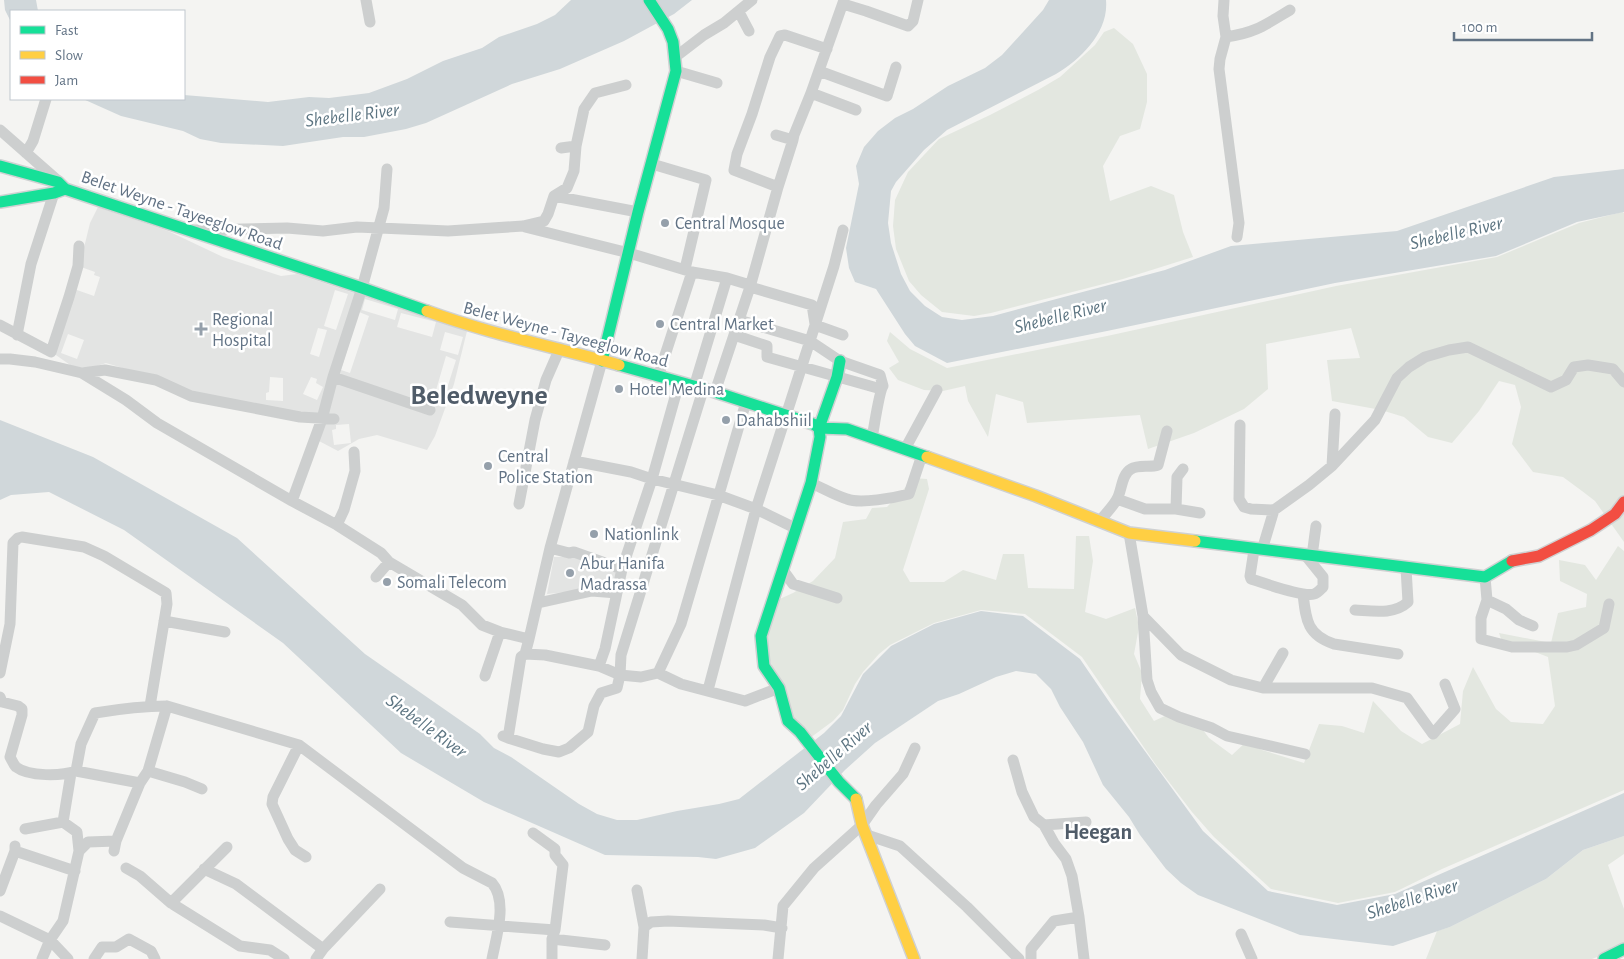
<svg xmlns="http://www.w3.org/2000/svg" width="1624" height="959" viewBox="0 0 1624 959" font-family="'Alegreya Sans',sans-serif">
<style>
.built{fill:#e3e4e3;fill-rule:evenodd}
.green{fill:#e3e7e0}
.water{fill:#d0d7da}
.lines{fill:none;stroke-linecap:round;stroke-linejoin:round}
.fast-casing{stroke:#cfd1d2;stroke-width:14}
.slow-casing{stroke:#cfd1d2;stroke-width:14}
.jam-casing{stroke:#cfd1d2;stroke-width:14}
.street{stroke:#cdcfcf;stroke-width:11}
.fast{stroke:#16e098;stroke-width:11}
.slow{stroke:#ffcf43;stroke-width:11}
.jam{stroke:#f24e42;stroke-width:11}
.poi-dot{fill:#95a0ab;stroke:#fff;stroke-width:2}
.labels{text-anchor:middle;stroke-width:5;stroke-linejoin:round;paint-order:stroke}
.street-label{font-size:18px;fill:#627385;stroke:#fff}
.poi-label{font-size:18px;fill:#627385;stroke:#fff;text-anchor:start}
.water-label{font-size:19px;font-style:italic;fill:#5d7582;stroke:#fff}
.district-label{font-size:22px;font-weight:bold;fill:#505c69;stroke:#fff}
.town-label{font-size:28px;font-weight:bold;fill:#505c69;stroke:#fff}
</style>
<rect width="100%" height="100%" fill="#f4f4f2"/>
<!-- built -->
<path class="built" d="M98,207L168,231L223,257L281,276L297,274L467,331L454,384L435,436L427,450L377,435L359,439L338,451L319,441L322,422L182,391L129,370L106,363L91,368L73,367L53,353L81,260L90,223ZM81,267L95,272L94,275L100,277L94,296L74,289ZM335,290L348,294L336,330L324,326ZM365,299L398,309L395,320L362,310ZM359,312L369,316L350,373L341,370ZM401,313L436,322L432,337L397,327ZM318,328L327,330L319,357L310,354ZM445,332L463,337L458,355L440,350ZM68,334L84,340L77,359L61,353ZM446,356L456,360L443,401L434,397ZM270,377L283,378V401L266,400V393L269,392ZM311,377L317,379L316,383L323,387L317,400L303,394ZM349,424L351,443L334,445L332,430L336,429V425Z
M576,554L618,569L613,592L595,589L547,594L554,557H570Z"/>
<!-- green -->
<path class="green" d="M1114,28L1133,44L1147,74V102L1140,129L1120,136L1103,166L1110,201L1151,186L1174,195L1183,232L1193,257L1123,279L991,313L974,316L942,312L921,295L909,281L896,249L893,226L895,200L908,172L939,139L990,115L1038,90L1060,77L1095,45L1104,32Z
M1622,212L1624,213V542L1595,501L1582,491L1563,477L1533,472L1512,444L1521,407L1515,385L1499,381L1479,411L1452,443L1428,437L1404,417L1381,410L1332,401L1327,360L1360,358L1351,328L1266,344L1268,389L1244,409L1194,433L1148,449L1140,415L1027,423L1023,402L996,394L988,437L968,401L965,386L943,391L924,390L898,380L889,368L899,362L887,341L890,332L910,349L947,368L1107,336L1336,286L1497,257L1579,223Z
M914,478L927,479L929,489L903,570L910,582H944L963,570L996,580L1003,554H1024L1028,588L1074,589L1076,536H1089L1093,561L1085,612L1106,619L1135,608L1139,627L1134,654L1142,673L1140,699L1154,721L1167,715L1200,726L1209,738L1232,755L1246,742L1262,750L1304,763L1319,724L1342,726L1364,733L1373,701L1401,731L1422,744L1460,724L1463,691L1473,667L1496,709L1511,722L1543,724L1555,706L1548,657L1501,639L1499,633L1551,643L1558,613L1586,607L1587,594L1560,581L1559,560L1585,565L1596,580L1618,546L1624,551V790L1442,869L1395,892L1338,903L1271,889L1214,837L1192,812L1156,765L1082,657L1025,614L981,610L934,623L890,645L879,654L863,672L855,684L843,710L833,721L810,738L791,719L762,638L773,602L793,593L813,581L835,558L843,522L866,519L872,508L887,507Z
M1624,836V854L1608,865L1624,909V946L1592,959H1426L1437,931L1450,927L1546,879L1583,850Z"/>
<!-- water -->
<path class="water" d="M4,0H36L38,11H11V22L5,10Z
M571,0H692L674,14L624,41L560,69L512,84L426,123L406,129L364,137H343L283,146L221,143L200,139L183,131L121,116L83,99H184V95L268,102L309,97L329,98L369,93L407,79L443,61L482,48L499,37L537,24L555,15Z
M1049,0H1106C1109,32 1081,59 1056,74L947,130L924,150L896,182L891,191L888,223L891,243L901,274L910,291L925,306L942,317L962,320L993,316L1165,270L1231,246L1397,231L1554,177L1624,169V212L1577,222L1496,256L1335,283L1107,331L947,363L915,346L905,334L876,289L855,282L849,268L846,248L859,184L856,166L864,147L878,131L895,118L913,109L948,86L985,68L1002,55L1043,10Z
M0,420L93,457L237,538L365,654L480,734L494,748L511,757L579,804L597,814L617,820H637L677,811L719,804L739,799L824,733L841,716L863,674L891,646L934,624L981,611L1023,616L1080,659L1110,703L1203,831L1268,891L1337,905L1395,894L1624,793V836L1583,850L1546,879L1450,927L1393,946L1300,935L1198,895L1181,883L1166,869L1140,835L1129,817L1103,785L1083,742L1060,707L1051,689L1036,674L1016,671L996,677L959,694L938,701L875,743L845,770L804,813L755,848L716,859L698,857L605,855L484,802L401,753L283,643L124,530L49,492L11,495L0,500Z"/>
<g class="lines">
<!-- fast casing -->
<g class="fast-casing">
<path id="fast" d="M0,166L58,182L65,189L362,288L427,311
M0,202L54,193L65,189
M602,361L638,212L676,71L673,42L668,29L649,0
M840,361L837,377L819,428L820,437L811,483L761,636L764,666L779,688L788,721L800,732L839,782L856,799
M619,365L715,392L813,424L819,428L847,429L927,457
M1195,541L1485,577L1512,561
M1604,959L1624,949"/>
</g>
<!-- slow casing -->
<g class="slow-casing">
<path id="slow" d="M427,311C490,334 555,347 619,365
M927,457L1036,496L1129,533L1195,541
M856,799L862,825L914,959"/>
</g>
<!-- jam casing -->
<g class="jam-casing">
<path id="jam" d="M1512,561L1539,556L1591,530L1615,514L1624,502"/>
</g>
<!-- street -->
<path class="street" d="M366,0L370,22
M1224,0L1223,16L1226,37L1220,59L1219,69L1239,223L1237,237
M843,4L866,11L908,26L913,21L918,0
M739,12L749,31
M1226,37C1255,33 1265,25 1290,10
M674,58L704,35L724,23L752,0
M676,71L717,83
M819,71L887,96L896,67
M811,93L856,110
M0,130L57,180
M776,135L793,140
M561,148L576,146
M26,153L33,141L46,99
M652,164L706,180L685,269
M778,187L734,170L737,154L752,114L770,57L780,36L785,35L827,49
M554,196L638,212
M525,227L629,253L692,272L727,278L750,285
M195,230L287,228L323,231L357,227L448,231L523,226L544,221L548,214L554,196L567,188L574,171L576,146L584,109L595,93L626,85
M750,287L812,305L815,324
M739,320L810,341L840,361L880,375L883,386C879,392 874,428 872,438
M0,325L51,352L69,297L78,266L79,246
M815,325L843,335
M17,335L31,264L54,193
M734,335L767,346V357L881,389
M0,359H10L35,362L82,373L126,400L157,423L292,501L337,525L381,553L389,562L462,605L482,625L500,632L529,639
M82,373L105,370L156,380L191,396L300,417L334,419
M333,377L430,410
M658,377L692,272
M694,387L727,278
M715,392L750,287L778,187L793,140L794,135L811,93L844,0
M1240,425L1239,499L1244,507L1251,509L1274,510
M905,449L937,390
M574,461L631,472L652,479L718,495L756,509L795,528
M1332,466L1335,414
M811,483C823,488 834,495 847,499C860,504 894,498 909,494L922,455
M1117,499L1145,509H1176L1200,513
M292,501L322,419L333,377L362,288L384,208L387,169
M519,504L535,420L546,380L560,348
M1176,509L1177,477L1183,469
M1099,522C1105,514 1114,506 1118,497C1122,488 1122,474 1131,469C1139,464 1150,468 1158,465L1167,431
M337,525L344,510L355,471L354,452
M1129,533L1143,616L1147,680L1151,692L1160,708L1179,717L1212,728L1227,736L1305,754
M550,548L569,553L574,552L622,569
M1254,550L1250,576L1251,579C1264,583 1302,597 1314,594C1318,593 1320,590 1323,587V577L1306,556
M1262,550L1274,510L1309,485L1332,466L1375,420L1397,378L1409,367L1425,357L1449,350L1468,347L1551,387L1566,380L1574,367L1588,365L1613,369L1624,382
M1312,556L1316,526
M783,570L793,584L837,598
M376,577L389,562
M1485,577L1487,600L1481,618V639L1512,647H1567L1576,645L1604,628L1609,604
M1303,594C1306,620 1307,635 1334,644L1398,654
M1487,600L1506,609L1519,620L1533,626
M538,603L592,591L617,593
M1355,610C1373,611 1394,615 1408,602L1406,568
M1143,616L1181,655L1231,680L1263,688H1372L1407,698L1433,734L1455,709L1445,684
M164,621L225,632
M525,654L545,655L599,666L620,675L641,677L658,673L681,684L745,701L779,688
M599,666L605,649L622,569L652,479L679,383
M0,673L10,624L13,543L18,538L22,537L84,547L104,556L166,593L167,604L150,706
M658,673L681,624L746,402
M485,676L500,632
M1263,688L1283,653
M708,690L756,509L834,266L843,230
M0,697L2,702L18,706L22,709V715L10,757C12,760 13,764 16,767C29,777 62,776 76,771L81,744L95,713C119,709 143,706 167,706L299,745L463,868L492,883C508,901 496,938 492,959
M503,736L508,738L521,657L525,654L529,639L550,548L602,361
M508,738L543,749L559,752L569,748L588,732L594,706L601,693L617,688L620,675L621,655L703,390
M299,745L273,797L272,804L288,839L295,850L306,857
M1013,760L1022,792L1034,817L1044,825L1054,843L1066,859L1072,876L1079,917
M76,771L140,783
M148,771L185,782L202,789
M63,822L71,773
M1044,825L1086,822
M25,829L63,822L77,832L79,851L63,921L50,940L68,959
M533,833L555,849V855L563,865L555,930L552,939V959
M867,835L900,846L967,907L1019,959
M15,851L75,871
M79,851L88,842L116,841
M114,851L116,841L140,783L148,771L167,706
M126,868L140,876L171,903L240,946L270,950L284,959
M204,869L236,884L323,949
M637,890L644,927L642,959
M0,891L15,851V846
M171,903L227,847
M0,916L50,940L42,959
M450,922L555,930
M644,927L651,922L668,921L764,925L782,928
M1241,934L1252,959
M552,939L605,945
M94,959L102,947H116L129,939L151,951L155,959
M316,959L323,949L380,889
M778,959L783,906L814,868L862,825L876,805L903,774L915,748
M1031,959V949L1054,921L1079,917L1084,959"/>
<!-- fast -->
<use href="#fast" class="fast"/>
<!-- slow -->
<use href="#slow" class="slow"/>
<!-- jam -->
<use href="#jam" class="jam"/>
</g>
<!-- markers -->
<g class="poi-dot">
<circle cx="665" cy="223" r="5"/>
<circle cx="660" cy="324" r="5"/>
<path d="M198.5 321.5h5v5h5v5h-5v5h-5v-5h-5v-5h5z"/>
<circle cx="619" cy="389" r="5"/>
<circle cx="726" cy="420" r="5"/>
<circle cx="488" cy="466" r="5"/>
<circle cx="594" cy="534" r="5"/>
<circle cx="570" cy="573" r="5"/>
<circle cx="387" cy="582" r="5"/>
</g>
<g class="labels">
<!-- street labels -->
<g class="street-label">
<text transform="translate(182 210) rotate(19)" y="6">Belet Weyne - Tayeeglow Road</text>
<text transform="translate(566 334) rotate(15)" y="6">Belet Weyne - Tayeeglow Road</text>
</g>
<!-- poi labels -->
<g class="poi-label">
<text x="675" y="229">Central Mosque</text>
<text x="212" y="325">Regional<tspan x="212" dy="21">Hospital</tspan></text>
<text x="670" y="330">Central Market</text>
<text x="629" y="395">Hotel Medina</text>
<text x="736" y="426">Dahabshiil</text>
<text x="498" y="462">Central<tspan x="498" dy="21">Police Station</tspan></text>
<text x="604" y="540">Nationlink</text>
<text x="580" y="569">Abur Hanifa<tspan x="580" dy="21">Madrassa</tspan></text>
<text x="397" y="588">Somali Telecom</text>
</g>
<!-- water labels -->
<g class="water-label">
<text transform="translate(352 114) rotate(-7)" y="7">Shebelle River</text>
<text transform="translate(1456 232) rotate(-13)" y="7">Shebelle River</text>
<text transform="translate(1060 315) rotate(-14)" y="7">Shebelle River</text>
<text transform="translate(427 725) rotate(36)" y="7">Shebelle River</text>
<text transform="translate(833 755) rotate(-41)" y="7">Shebelle River</text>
<text transform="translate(1412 898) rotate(-18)" y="7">Shebelle River</text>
</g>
<!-- district labels -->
<g class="district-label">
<text x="1098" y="839">Heegan</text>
</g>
<!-- town labels -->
<g class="town-label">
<text x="479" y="404">Beledweyne</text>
</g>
</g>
<!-- legend -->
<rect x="10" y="10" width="175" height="90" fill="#ffffff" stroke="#c0c7ce"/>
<rect x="20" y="26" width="25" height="8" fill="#16e098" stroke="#c0c7ce"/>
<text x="55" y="35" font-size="15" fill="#627385">Fast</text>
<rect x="20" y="51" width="25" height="8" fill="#ffcf43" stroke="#c0c7ce"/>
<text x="55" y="60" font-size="15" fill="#627385">Slow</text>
<rect x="20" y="76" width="25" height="8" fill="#f24e42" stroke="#c0c7ce"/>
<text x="55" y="85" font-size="15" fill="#627385">Jam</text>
<!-- scale -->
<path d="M1454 32v8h138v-8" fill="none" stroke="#627385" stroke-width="2.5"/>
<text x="1462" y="32" font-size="15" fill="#627385" stroke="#ffffff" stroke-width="4" paint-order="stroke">100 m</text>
</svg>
